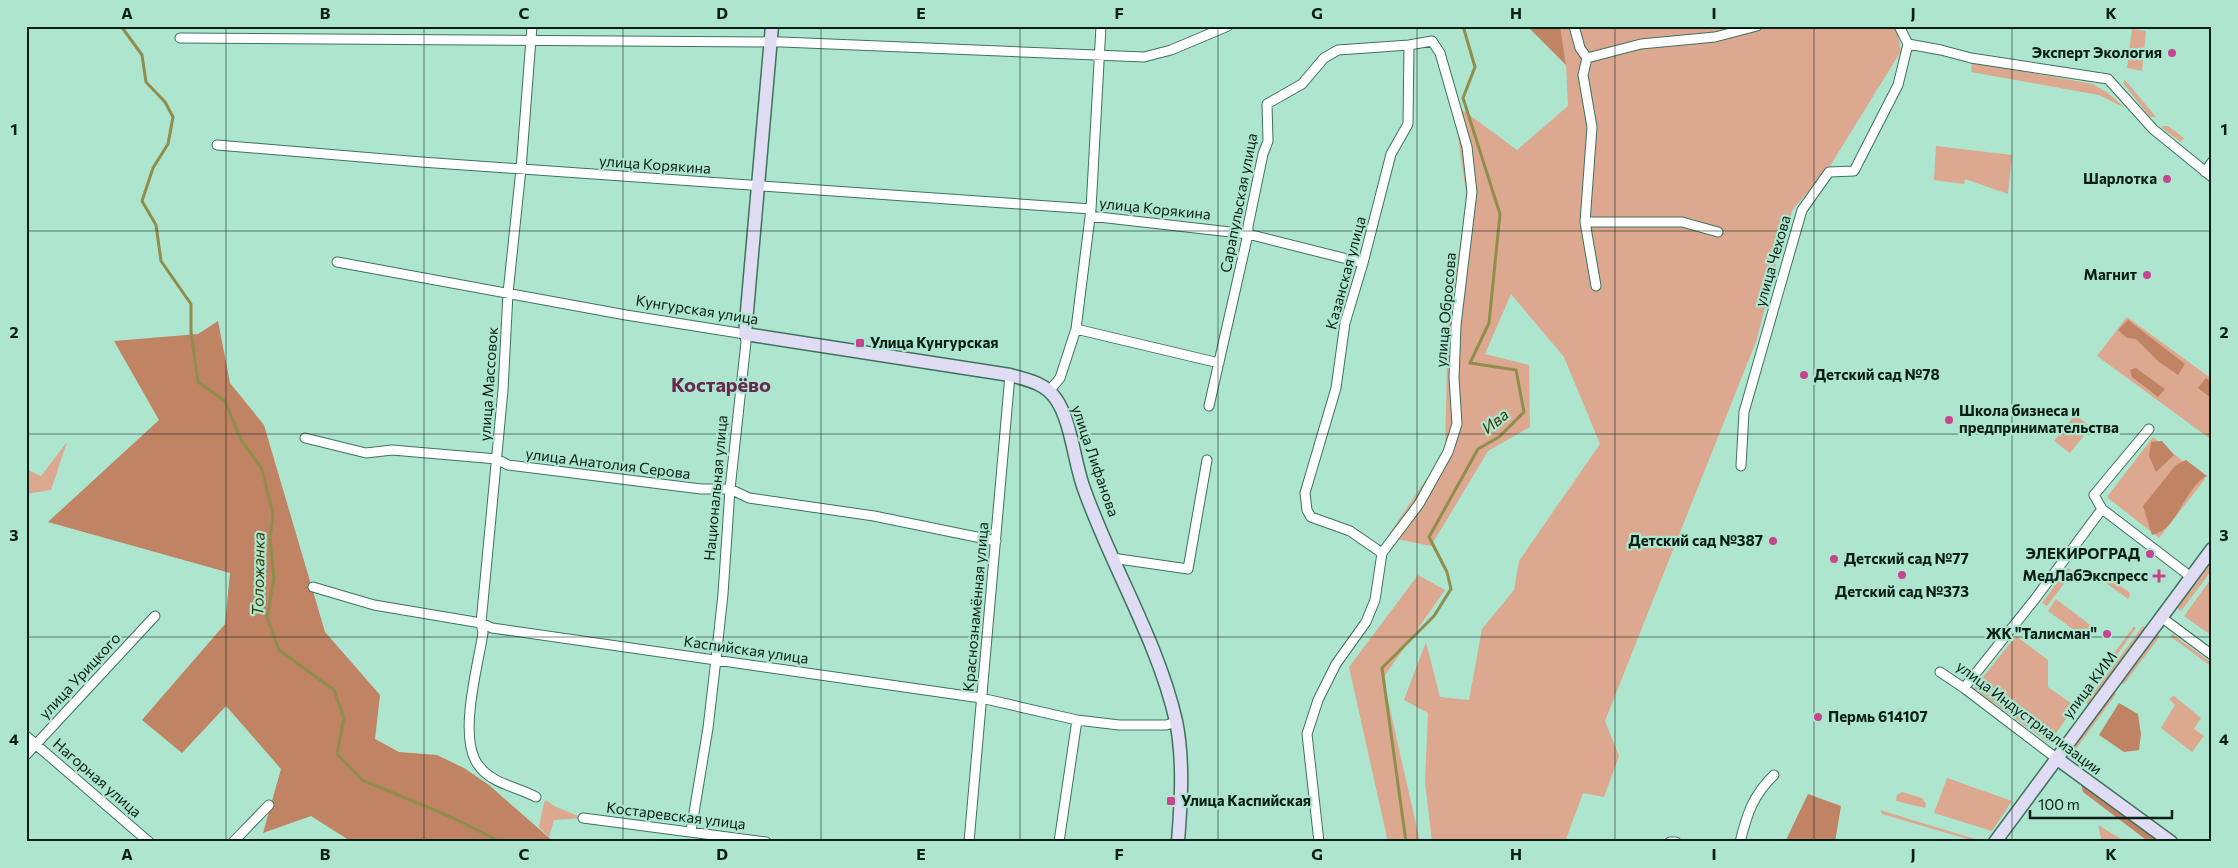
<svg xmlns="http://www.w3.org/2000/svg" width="2238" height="868" viewBox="0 0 2238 868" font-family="Commissioner,sans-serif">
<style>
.green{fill:#dca88f}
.forest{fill:#c08364}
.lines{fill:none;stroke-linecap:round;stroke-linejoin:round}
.stream{stroke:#908e4c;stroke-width:3}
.street-casing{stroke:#3e725e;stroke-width:11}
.secondary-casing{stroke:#3e725e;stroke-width:15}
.street{stroke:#fff;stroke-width:9}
.secondary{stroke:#dfdcf3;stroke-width:12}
.grid{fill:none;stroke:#081e16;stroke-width:1;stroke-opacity:0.55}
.poi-dot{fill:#c54591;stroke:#aee5ce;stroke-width:2}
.labels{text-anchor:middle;stroke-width:4.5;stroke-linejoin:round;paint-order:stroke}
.poi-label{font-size:15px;font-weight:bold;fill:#081e16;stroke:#aee5ce;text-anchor:end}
.street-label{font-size:15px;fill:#081e16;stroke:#aee5ce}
.water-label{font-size:16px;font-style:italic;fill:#3e3c05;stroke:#aee5ce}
.district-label{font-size:20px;font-weight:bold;fill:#67294d;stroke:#aee5ce}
.neatline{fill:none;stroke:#081e16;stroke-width:2}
.grid-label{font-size:16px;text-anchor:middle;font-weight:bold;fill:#081e16}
</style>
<rect width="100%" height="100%" fill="#aee5ce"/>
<!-- green -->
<path class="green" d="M1560,26H1896L1901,51L1830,166L1793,209L1779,252L1757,339L1605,721L1619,756L1604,797L1583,793L1565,842H1432L1425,782L1428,713L1404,700L1426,642L1440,697L1469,700L1482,629L1514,590L1519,561L1600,444L1564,357L1511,294L1485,354L1529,365L1530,427L1488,451L1431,546L1387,537L1445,452L1448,324L1467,199L1453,103L1517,150L1568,106L1566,65Z
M2132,29L2146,31L2142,71L2127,68Z
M1972,62L2093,84L2108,93L2125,108L2099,95L1971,72Z
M2125,80L2156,117H2150L2123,83Z
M2163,126H2168L2184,138L2181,142L2162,128Z
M1936,146L2012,155L2008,194L1965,179L1964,184L1934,180Z
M2127,317L2212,379V440L2097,356Z
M2075,415L2091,427L2070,453L2054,441Z
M2153,437L2205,479L2159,538L2107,497Z
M67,442L51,490L26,494V469L41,476Z
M2212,562V570L2181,611L2177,608Z
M2068,568L2073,572L2047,606L2042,603Z
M2100,571L2129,592L2130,596L2128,599L2095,575L2097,572Z
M1418,575L1445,590L1383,678L1420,842H1388L1349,667Z
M2211,579L2212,580V636L2184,616Z
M2056,599L2093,627L2085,638L2048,611Z
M2134,626L2136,628L2082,703L2079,701Z
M2143,626L2146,628L2089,705L2086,703Z
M2172,634L2212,663V667L2170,636Z
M2158,635L2160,636L2124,684L2121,683Z
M2016,636L2048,660V687L2075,706L2049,743L1974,688Z
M2113,692L2116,694L2076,749L2073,747Z
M2174,696L2201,718L2194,729L2204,736L2192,752L2161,728L2175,705L2169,699Z
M1947,778L2012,801L1992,831L1934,813Z
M1902,792L1922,798L1926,804L1925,808L1896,801L1897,795Z
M547,801L556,807L583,818L554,820L549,837L539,827L544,802Z
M1880,810L1975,839L1974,841L1882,814Z
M2098,825L2126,842H2102Z"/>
<!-- forest -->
<path class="forest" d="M1527,26H1560L1566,65Z
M2128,320L2185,364L2178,375L2159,362L2136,339L2127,338L2118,330Z
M218,321L230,383L264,425L325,632L380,695L375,739L399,752L437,755L464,768L489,785L554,842H352L311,816L263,833L281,769L226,706L182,753L142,720L225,624L230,573L48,522L159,420L114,341L198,334Z
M2136,368L2165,389L2158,397L2132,377L2130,370Z
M2206,378L2212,383V399L2198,388Z
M2162,441L2174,455L2156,472L2149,456L2151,442Z
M2186,460L2207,476C2188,485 2178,521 2163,530C2160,532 2156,534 2152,535L2143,506L2176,465Z
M2119,703L2138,714L2141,734L2139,750L2124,752L2099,735Z
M2081,784L2161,842H2149L2083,792Z
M1808,794L1841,806L1835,842H1785Z"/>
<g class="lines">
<!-- stream -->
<path class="stream" d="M121,26L142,55L146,82L165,102L173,117L168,144L153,168L142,201L156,225L161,261L191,304V332L198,382L225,401L241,440L262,469L273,514L270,538L274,579L267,617L279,650L334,690L344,718L337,754L362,780L451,817L501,842
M1406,842L1382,668L1434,616L1451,589L1447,572L1429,537L1478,449L1499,437L1524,412L1516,370L1470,363L1489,323L1500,214L1463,98L1475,67L1463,26"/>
<!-- street casing -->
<g class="street-casing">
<path id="street" d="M532,26L521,169L508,293L503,390L481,623L483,633C478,666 457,739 479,766C492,784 518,787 536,797
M1574,26L1580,48L1587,58L1583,75L1592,127L1585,222L1596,286
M1899,26L1908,44
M180,38L782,42L1144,57L1171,50L1228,26
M1908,44L1941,50L1971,58L2108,79L2153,129L2212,177
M1587,58L1641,44L1715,37L1757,26
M217,145L421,162L1091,209
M2205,172L2212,162
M1090,216L1248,234L1363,263
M1585,222H1682L1718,232
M337,262L626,315L745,334L746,342L730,489L723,594L716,659L708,728L691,831
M1076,329L1219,363
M1049,391L1060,378L1076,329L1091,209L1101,26
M1209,406L1248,234V226L1263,154L1268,141L1267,104L1302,84L1324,58L1338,50L1409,45L1432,41L1440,53L1467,147L1472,192L1456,325L1454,378L1457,424L1448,452L1419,504L1382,553L1375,600L1366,622L1336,664L1318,700L1307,734L1319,842
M2149,429L2094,495L2102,509L2191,577
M305,438L366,453L392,450L497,459L508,465L701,489H730L749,498L874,516L996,541
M1741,466L1744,412L1802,210L1829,172L1854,171L1898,85L1908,44
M1382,553L1350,531L1311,517L1307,510L1305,493L1336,388L1345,323L1363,263L1391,154L1408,124L1409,45
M1112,558L1188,569L1207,460
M313,587L374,605L481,623L492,628L981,698L1077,720L1119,725H1166L1176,722
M2161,617L2212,655
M1940,672L1964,688L2056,758
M1964,688L2035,599L2102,509
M26,736L149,842
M26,755L155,616
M583,818L766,842
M233,842L269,805
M969,842L1010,375
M1059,842L1077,720
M1670,842H1676
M1740,842C1747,814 1753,795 1774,775"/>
</g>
<!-- secondary casing -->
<g class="secondary-casing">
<path id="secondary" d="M772,26L745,334L1010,375C1028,380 1045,383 1056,399C1071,421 1074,460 1083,486C1110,564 1158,641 1176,721C1184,761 1181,802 1178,842
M2056,758L2171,842
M1995,842L2212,549"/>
</g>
<!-- street -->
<use href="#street" class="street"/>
<!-- secondary -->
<use href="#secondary" class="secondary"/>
</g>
<!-- grid -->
<path class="grid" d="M226,26V842M424,26V842M623,26V842M821,26V842M1020,26V842M1218,26V842M1417,26V842M1615,26V842M1814,26V842M2012,26V842M26,231H2212M26,434H2212M26,637H2212"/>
<!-- markers -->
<g class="poi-dot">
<circle cx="2172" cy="53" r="5"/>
<circle cx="2167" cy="179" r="5"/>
<circle cx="2147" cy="275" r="5"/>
<rect x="855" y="338" width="10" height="10" rx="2.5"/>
<circle cx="1804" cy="375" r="5"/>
<circle cx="1949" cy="420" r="5"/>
<circle cx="1773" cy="541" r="5"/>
<circle cx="2150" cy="554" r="5"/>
<circle cx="1834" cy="559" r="5"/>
<circle cx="1902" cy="575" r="5"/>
<path d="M2156.5 568.5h5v5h5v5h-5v5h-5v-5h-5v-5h5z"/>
<circle cx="2107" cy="634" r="5"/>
<circle cx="1818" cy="717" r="5"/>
<rect x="1166" y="796" width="10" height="10" rx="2.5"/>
</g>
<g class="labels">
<!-- poi labels -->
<g class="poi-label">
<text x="2162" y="58">Эксперт Экология</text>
<text x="2157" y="184">Шарлотка</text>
<text x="2137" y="280">Магнит</text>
<text x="870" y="348" text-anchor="start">Улица Кунгурская</text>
<text x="1814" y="380" text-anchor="start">Детский сад №78</text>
<text x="1959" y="416" text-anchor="start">Школа бизнеса и<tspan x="1959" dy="17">предпринимательства</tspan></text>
<text x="1763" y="546">Детский сад №387</text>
<text x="2140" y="559">ЭЛЕКИРОГРАД</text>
<text x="1844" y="564" text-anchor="start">Детский сад №77</text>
<text x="2148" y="581">МедЛабЭкспресс</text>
<text x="1902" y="597" text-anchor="middle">Детский сад №373</text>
<text x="2097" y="639">ЖК "Талисман"</text>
<text x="1828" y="722" text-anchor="start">Пермь 614107</text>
<text x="1181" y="806" text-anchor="start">Улица Каспийская</text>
</g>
<!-- street labels -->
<g class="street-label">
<text transform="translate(655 165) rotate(4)" y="5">улица Корякина</text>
<text transform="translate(1239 203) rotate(-79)" y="5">Сарапульская улица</text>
<text transform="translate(1155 209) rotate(6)" y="5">улица Корякина</text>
<text transform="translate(1773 261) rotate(-74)" y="5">улица Чехова</text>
<text transform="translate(1346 273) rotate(-75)" y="5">Казанская улица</text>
<text transform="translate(697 310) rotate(9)" y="5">Кунгурская улица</text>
<text transform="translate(1446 310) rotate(-85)" y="5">улица Обросова</text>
<text transform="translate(489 384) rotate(-86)" y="5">улица Массовок</text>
<text transform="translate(1095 461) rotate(71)" y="5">улица Лифанова</text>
<text transform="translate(608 464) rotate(7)" y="5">улица Анатолия Серова</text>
<text transform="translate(716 488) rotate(-85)" y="5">Национальная улица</text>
<text transform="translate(976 607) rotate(-85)" y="5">Краснознамённая улица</text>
<text transform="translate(746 650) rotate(8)" y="5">Каспийская улица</text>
<text transform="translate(80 676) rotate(-47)" y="5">улица Урицкого</text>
<text transform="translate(2090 685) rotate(-53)" y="5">улица КИМ</text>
<text transform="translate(2029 718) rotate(37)" y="5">улица Индустриализации</text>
<text transform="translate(97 778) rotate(41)" y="5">Нагорная улица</text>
<text transform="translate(676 816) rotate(7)" y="5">Костаревская улица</text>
</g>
<!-- water labels -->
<g class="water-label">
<text transform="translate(1495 421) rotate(-39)" y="6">Ива</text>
<text transform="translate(258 574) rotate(-89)" y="6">Толожанка</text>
</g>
<!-- district labels -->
<g class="district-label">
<text x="721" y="392">Костарёво</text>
</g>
</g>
<!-- border -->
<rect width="2238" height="868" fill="none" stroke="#aee5ce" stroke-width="55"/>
<!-- scale -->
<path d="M2030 810v8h142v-8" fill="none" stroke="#081e16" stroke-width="2.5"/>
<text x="2038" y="810" font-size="15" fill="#081e16" stroke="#aee5ce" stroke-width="4" paint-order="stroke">100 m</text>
<rect x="28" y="28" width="2182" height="812" class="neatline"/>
<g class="grid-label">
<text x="127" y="19">A</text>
<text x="325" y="19">B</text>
<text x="524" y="19">C</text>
<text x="722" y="19">D</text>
<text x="921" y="19">E</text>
<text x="1119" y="19">F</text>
<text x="1317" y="19">G</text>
<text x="1516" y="19">H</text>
<text x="1714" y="19">I</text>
<text x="1913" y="19">J</text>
<text x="2111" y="19">K</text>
<text x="14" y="135">1</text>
<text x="2224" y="135">1</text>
<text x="14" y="338">2</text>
<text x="2224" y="338">2</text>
<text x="14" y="541">3</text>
<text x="2224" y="541">3</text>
<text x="14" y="745">4</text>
<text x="2224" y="745">4</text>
<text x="127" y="860">A</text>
<text x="325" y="860">B</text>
<text x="524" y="860">C</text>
<text x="722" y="860">D</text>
<text x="921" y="860">E</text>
<text x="1119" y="860">F</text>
<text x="1317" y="860">G</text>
<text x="1516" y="860">H</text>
<text x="1714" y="860">I</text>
<text x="1913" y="860">J</text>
<text x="2111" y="860">K</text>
</g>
</svg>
